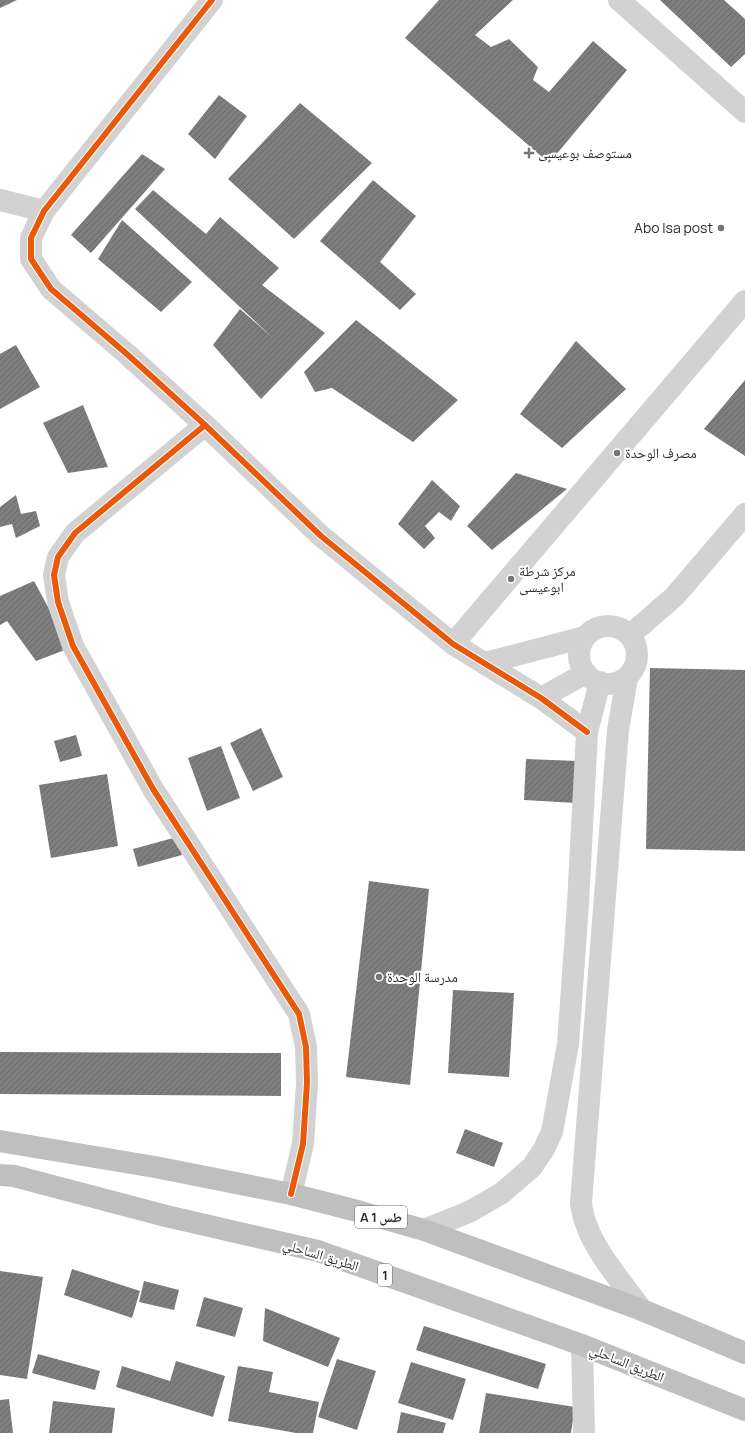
<svg xmlns="http://www.w3.org/2000/svg" width="745" height="1433" viewBox="0 0 745 1433" font-family="Manrope,'Noto Naskh Arabic',sans-serif">
<style>
.building{fill:url(#building-hatch)}
.lines{fill:none;stroke-linecap:round;stroke-linejoin:round}
.minor{stroke:#d2d2d2;stroke-width:22}
.highway{stroke:#bfbfbf;stroke-width:22}
.cycleway-casing{stroke:#fff;stroke-width:8}
.cycleway{stroke:#e8590c;stroke-width:6}
.poi-dot{fill:#767676;stroke:#fff;stroke-width:1.5}
.labels{text-anchor:middle;stroke-width:4;stroke-linejoin:round;paint-order:stroke}
.shield{fill:#fff;stroke:#6c6c6c;stroke-width:1}
.shield-label{font-size:13px;font-weight:bold;fill:#2d2d2d}
.poi-label{font-size:14px;fill:#2d2d2d;stroke:#fff;text-anchor:start}
.street-label{font-size:14px;fill:#2d2d2d;stroke:#fff}
</style>
<defs>
<pattern id="building-hatch" width="6" height="6" patternUnits="userSpaceOnUse"><rect width="6" height="6" fill="#7e7e7e"/><path d="M-1 1l2-2M0 6l6-6M5 7l2-2" fill="none" stroke="#686868"/></pattern>
</defs>
<rect width="100%" height="100%" fill="#fff"/>
<!-- building -->
<path class="building" d="M0,0H17L0,8Z
M439,0H513L475,35L491,47L509,39L538,67L533,80L549,92L593,41L627,70L549,163L405,38Z
M660,0H724L745,19V54L731,67Z
M219,95L247,116L215,159L188,134Z
M300,103L372,163L294,239L228,179Z
M142,154L165,169L91,253L71,235Z
M373,180L416,216L380,262L416,294L400,310L320,241Z
M153,190L206,234L220,217L279,268L262,285L325,333L261,399L213,345L240,309L273,338L135,209Z
M122,220L192,282L161,312L98,259Z
M356,320L458,400L413,442L332,388L315,392L304,372Z
M576,341L626,389L562,448L520,414Z
M16,345L40,387L0,409V354Z
M745,380V456L704,429Z
M83,405L108,467L68,473L43,423Z
M516,473L567,489L492,550L467,526Z
M432,480L460,506L451,521L439,512L425,526L435,538L424,549L398,524Z
M16,495L21,514L36,511L40,526L16,538L12,524L0,527V507Z
M34,581L70,648L36,661L7,621L0,625V596Z
M650,668L745,670V851L646,849Z
M261,728L283,777L253,791L230,743Z
M76,735L82,756L60,762L54,741Z
M221,746L240,798L207,811L188,758Z
M526,759L578,761L576,803L524,800Z
M107,774L118,846L51,858L39,785Z
M177,837L182,855L138,867L133,849Z
M369,881L429,889L410,1085L346,1077Z
M453,990L514,993L509,1077L448,1073Z
M0,1052L281,1053V1096L0,1094Z
M465,1129L503,1143L494,1167L456,1153Z
M72,1269L140,1291L132,1318L64,1295Z
M0,1271L43,1277L27,1379L0,1375Z
M144,1281L179,1290L174,1310L139,1302Z
M204,1297L243,1308L235,1337L196,1326Z
M265,1308L340,1338L328,1367L263,1341Z
M424,1326L546,1364L538,1389L416,1350Z
M38,1354L100,1371L95,1390L32,1373Z
M337,1359L376,1371L357,1430L318,1417Z
M176,1361L225,1376L213,1417L116,1387L122,1366L170,1381Z
M411,1362L466,1379L453,1420L398,1403Z
M238,1366L273,1372L269,1392L319,1402L313,1433H296L228,1421Z
M486,1393L575,1407L571,1433H479Z
M9,1399L13,1433H0V1400Z
M53,1401L115,1408L112,1433H49Z
M401,1412L446,1423L443,1433H397Z"/>
<g class="lines">
<!-- minor -->
<path class="minor" d="M212,0L44,211L31,238V259L51,289L128,355L205,425L321,536L453,644L541,698L587,732
M619,0L745,112
M0,200L44,211
M205,425L75,533L58,557L54,575L58,602L73,646L153,789L299,1014L306,1047L307,1083L303,1144L291,1194
M579 655a29 29 0 1 1 58 0a29 29 0 1 1-58 0Z
M630,635L675,596L745,514
M453,644L745,301
M485,663L585,637
M627,678L618,730L581,1203C582,1210 583,1217 586,1224C596,1253 624,1285 642,1310
M541,698L586,673
M424,1230L469,1212L502,1193L532,1167L544,1149L552,1132L568,1044L578,904L587,732L600,682
M582,1345L584,1433"/>
<!-- highway -->
<path class="highway" d="M0,1141L155,1167L291,1194L361,1212L424,1230L642,1310L745,1353
M0,1175L14,1176L166,1216L318,1251L582,1345L745,1410"/>
<!-- cycleway casing -->
<g class="cycleway-casing">
<path id="cycleway" d="M212,0L44,211L31,238V259L51,289L128,355L205,425L321,536L453,644L541,698L587,732
M205,425L75,533L58,557L54,575L58,602L73,646L153,789L299,1014L306,1047L307,1083L303,1144L291,1194"/>
</g>
<!-- cycleway -->
<use href="#cycleway" class="cycleway"/>
</g>
<!-- markers -->
<g class="poi-dot">
<path d="M527 147h4v4h4v4h-4v4h-4v-4h-4v-4h4z"/>
<circle cx="721" cy="228" r="4"/>
<circle cx="617" cy="453" r="4"/>
<circle cx="511" cy="579" r="4"/>
<circle cx="379" cy="977" r="4"/>
</g>
<g class="labels">
<!-- shield labels -->
<g class="shield">
<rect x="355" y="1206" width="52" height="22" rx="3"/>
<rect x="378" y="1264" width="14" height="22" rx="3"/>
</g>
<g class="shield-label">
<text x="381" y="1222">A 1 طس</text>
<text x="385" y="1280">1</text>
</g>
<!-- poi labels -->
<g class="poi-label">
<text x="538" y="158">مستوصف بوعيسى</text>
<text x="713" y="233" text-anchor="end">Abo Isa post</text>
<text x="625" y="458">مصرف الوحدة</text>
<text x="519" y="576">مركز شرطة<tspan x="519" dy="16">ابوعيسى</tspan></text>
<text x="387" y="982">مدرسة الوحدة</text>
</g>
<!-- street labels -->
<g class="street-label">
<text transform="translate(321 1255) rotate(17)" y="5">الطريق الساحلي</text>
<text transform="translate(627 1363) rotate(22)" y="5">الطريق الساحلي</text>
</g>
</g>
</svg>
